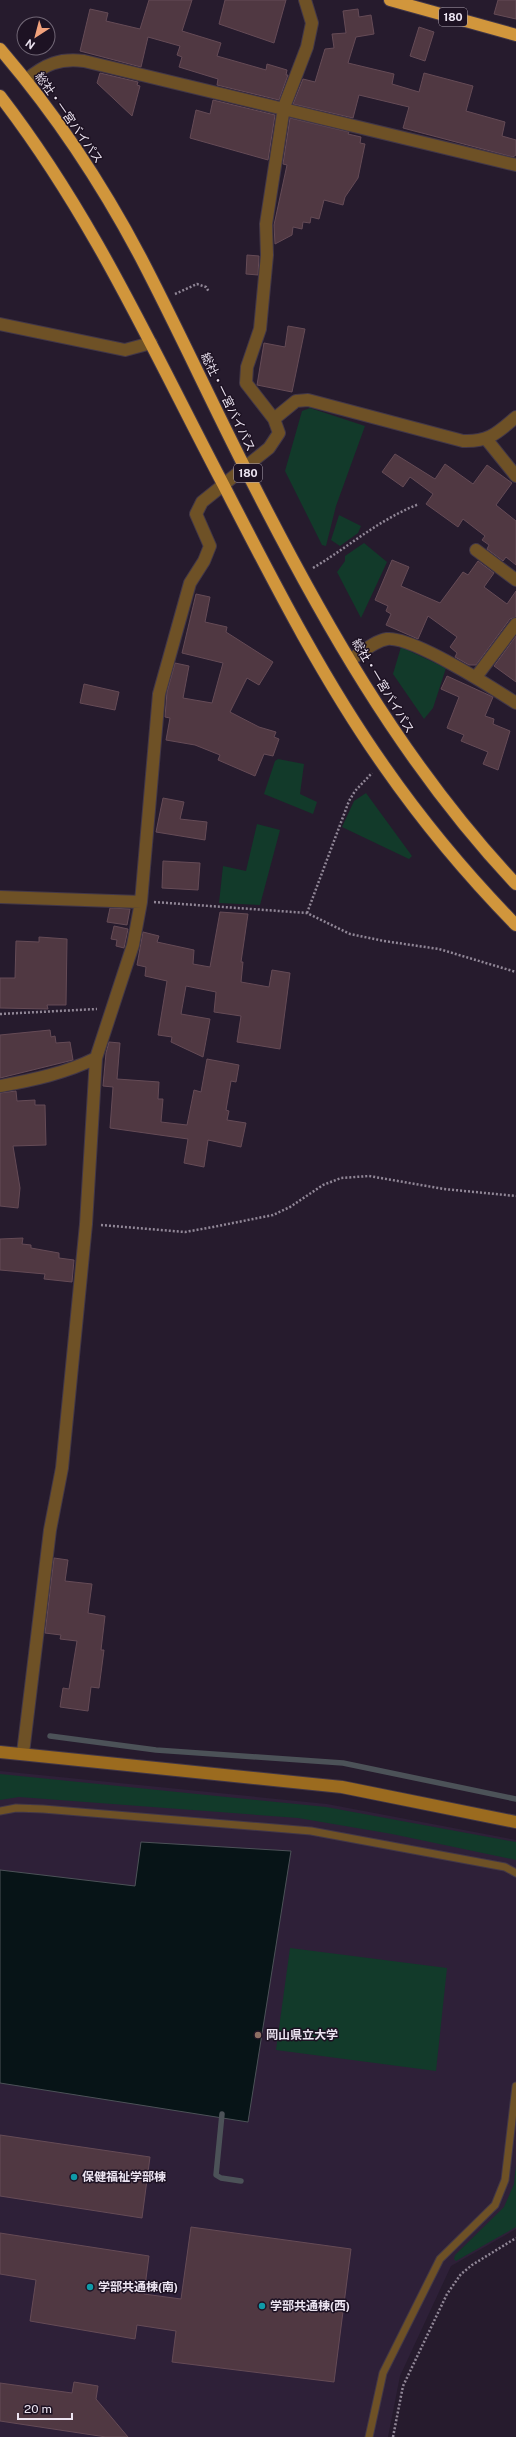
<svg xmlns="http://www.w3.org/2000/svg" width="516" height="2437" viewBox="0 0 516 2437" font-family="'Public Sans','Noto Sans JP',sans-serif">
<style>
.built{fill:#2e2038}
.green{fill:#123a2a}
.water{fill:#071417;stroke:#4c5258}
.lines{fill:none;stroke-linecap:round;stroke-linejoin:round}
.stream{stroke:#4c5258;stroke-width:5.5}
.building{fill:#503842;stroke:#654b56}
.lane-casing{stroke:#423748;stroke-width:9}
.street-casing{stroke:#423748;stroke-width:14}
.secondary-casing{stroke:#423748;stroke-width:14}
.highway-casing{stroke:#423748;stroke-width:14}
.path{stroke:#918797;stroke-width:2.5;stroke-dasharray:2 2;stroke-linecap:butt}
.lane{stroke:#6e5126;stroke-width:7}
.street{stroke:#6e5126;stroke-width:12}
.secondary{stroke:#9b6b1f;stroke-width:12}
.highway{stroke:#d1963c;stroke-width:12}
.education-dot{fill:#8d6e63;stroke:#1d1223;stroke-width:1.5}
.culture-dot{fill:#0f9aa8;stroke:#1d1223;stroke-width:1.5}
.labels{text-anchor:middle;stroke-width:3;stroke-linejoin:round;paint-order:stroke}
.shield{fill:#1d1223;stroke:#aea5b3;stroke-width:1}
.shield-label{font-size:11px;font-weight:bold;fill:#ece4f1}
.street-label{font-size:12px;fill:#ece4f1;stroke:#1d1223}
.poi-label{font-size:12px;font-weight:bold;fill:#ece4f1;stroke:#1d1223;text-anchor:start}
</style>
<rect width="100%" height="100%" fill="#261b2d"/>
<!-- built -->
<path class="built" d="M0,1771L327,1804L516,1840V2229L451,2266L400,2376L388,2437H0Z"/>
<!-- green -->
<path class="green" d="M310,408L365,426L336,506L326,546L322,545L285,471L302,411Z
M339,515L361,526L358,533L340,546L331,540Z
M364,543L387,562L361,618L337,572L345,561V556Z
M401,647L446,668L433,708L424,719L393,674Z
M278,759L304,764L300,794L317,802L313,814L264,794L275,761Z
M366,793L412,856L409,859L342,827L354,801Z
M257,824L280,830L260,905L219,903L223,866L246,871Z
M0,1774L326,1807L516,1842V1860L392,1834L298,1818L19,1797L0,1800Z
M290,1948L447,1968L436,2071L276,2050Z
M516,2165V2227L456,2261L454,2259L455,2255L504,2207L514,2184Z"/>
<!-- water -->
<path class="water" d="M141,1842L291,1851L248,2122L0,2083V1870L135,1886Z"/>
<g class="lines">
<!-- stream -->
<path class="stream" d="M50,1736L156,1750L343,1763L516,1799
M222,2114L216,2175L221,2178L241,2181"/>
</g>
<!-- building -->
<path class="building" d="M149,0H192L182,31L221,43L217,56L266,70L267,64L287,70L286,75H288L279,100L217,85L218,79L179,67L182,57L177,55L180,46L148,37L141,67L80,51L90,9L108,13L106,21L140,29Z
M225,0H286L274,43L219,24Z
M498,0H516V19L494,14Z
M358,9L359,17L371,15L374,34L356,37L348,63L394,74L392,84L419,92L424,73L473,86L466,111L505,122L502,136L516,140V155L513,157L403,128L409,107L359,95L353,118L293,104L303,79L315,82L325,49L334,48L332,34L346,33L343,11Z
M419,27L434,32L425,61L410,56Z
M100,73L138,82L137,85L140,86L132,116L97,83Z
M213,100L275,115L268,160L190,138L196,110L210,114Z
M290,118L349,132L348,134L361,137L360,143L365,144L358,178L345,197L343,205L324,200L319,219L311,217L310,223L303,222L302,229L293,227L292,235L275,244L274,225L287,165L283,164Z
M247,255L259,256L258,275L246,274Z
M288,326L305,329L292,392L257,385L264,343L285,347Z
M395,454L435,479L445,464L473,484L487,465L512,483L496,505L516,521V565L506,557L503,561L487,549L489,545L482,540L485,536L463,519L458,527L426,504L433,494L410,477L403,487L382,472Z
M392,560L409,567L401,586L440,603L463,572L468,575L478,561L494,573L484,587L507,604L516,591V617L510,619L476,665H469L455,657L457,653L450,647L457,637L428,616L418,639L386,625L391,614L386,611L388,606L375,600Z
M196,594L210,597L205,622L227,627L226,632L273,662L259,685L247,678L230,712L259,727L276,732L274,737L279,739L273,756L264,754L255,776L218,760L220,755L195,745L166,740L170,718L165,717L167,692L175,663L189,666L183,698L212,703L223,663L182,653Z
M516,636V682L494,666Z
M447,676L493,697L485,716L494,719L493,724L510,731L498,770L483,764L488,752L461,741L464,735L447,728L459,697L441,689Z
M84,684L119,692L115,710L80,703Z
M163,798L184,802L180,819L207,822L205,840L156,832Z
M163,861L200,863L198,890L162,888Z
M110,908L130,909L127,925L107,922Z
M220,912L248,914L241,962H243L241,982L269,987L272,970L290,973L280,1049L237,1042L241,1016L214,1012L216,992L186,986L181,1014L210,1019L203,1057L171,1042L172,1037L158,1035L167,981L145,976L146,967L137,965L143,932L159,936L157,942L194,950L193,964L210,967Z
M114,926L128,929L124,948L116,946L117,940L111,939Z
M39,937L67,939L66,1005H47L48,1009L0,1008V978H15L16,941L39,942Z
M50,1030L51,1037L55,1036L56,1043L70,1042L73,1060L0,1078V1035Z
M109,1042L120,1043L117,1079L159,1082L158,1099H163L161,1122L187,1125L194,1090L201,1092L207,1059L239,1065L236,1082L231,1081L226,1110L229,1111L227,1120L246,1123L241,1147L208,1140L204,1167L184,1163L188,1139L110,1128L113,1087L103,1086L106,1053Z
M16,1091L17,1101L35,1100V1105H45L46,1145L13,1146L20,1188L18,1208L0,1206V1093Z
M23,1238L22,1244L31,1245V1248L59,1253V1258L74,1260L72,1282L44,1279L45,1274L0,1270V1239Z
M54,1558L68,1560L65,1581L92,1584L88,1613L105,1616L101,1650H104L99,1688L91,1687L88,1711L60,1707L63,1688L69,1689L77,1641L60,1639L61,1635L45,1633Z
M0,2135L150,2157L142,2218L0,2196Z
M191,2227L351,2249L334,2382L172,2362L176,2331L137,2325L135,2339L30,2321L36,2280L0,2274V2233L149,2256L144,2294L181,2299Z
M74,2382L98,2386L96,2399L128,2437H106L0,2421V2383L72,2393Z"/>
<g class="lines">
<!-- lane casing -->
<g class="lane-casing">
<path id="lane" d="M0,1811L16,1808L43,1809L311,1831L505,1867L516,1873
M369,2437L383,2373L440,2259L495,2205L505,2180L516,2086"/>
</g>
<!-- street casing -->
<g class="street-casing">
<path id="street" d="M26,80C45,64 60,58 84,61L516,165
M0,324L125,350L151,343
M274,419L296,401L308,400L463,441C489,442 497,433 516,417
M487,440L516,476
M476,550L516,580
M350,660C361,653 374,641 387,639C412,636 493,688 516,703
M476,677L516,624
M0,897L141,902
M0,1086C33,1080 66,1073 96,1058
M23,1753L50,1530L62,1468L86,1224L96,1058L133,945L141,902L159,694L190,583L204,561L210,546L196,514L202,502L269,448L279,433L274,419L246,383L247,367L260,329L267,255L266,224L284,107L307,47L312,23L305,0"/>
</g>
<!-- secondary casing -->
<g class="secondary-casing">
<path id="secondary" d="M0,1752L342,1787L516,1822"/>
</g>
<!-- highway casing -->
<g class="highway-casing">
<path id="highway" d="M390,0L516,35
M0,49C54,112 102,184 141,258C177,327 209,397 244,466C319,615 401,762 516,884
M0,96C94,218 152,349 223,484C272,579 322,678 384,766C423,822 468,876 516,925"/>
</g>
<!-- path -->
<path class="path" d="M175,294L197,284L206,287L209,292
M313,568C350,546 378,520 419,504
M154,902L307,913L350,934L384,941L439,949L516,972
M307,913L349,801L355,791L372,773
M0,1014L97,1009
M101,1225L185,1232L213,1227L273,1215L290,1207L323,1185L341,1178L369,1176L444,1189L516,1196
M393,2437L403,2386L447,2294L461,2274L472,2265L516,2238"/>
<!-- lane -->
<use href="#lane" class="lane"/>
<!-- street -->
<use href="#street" class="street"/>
<!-- secondary -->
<use href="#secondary" class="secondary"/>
<!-- highway -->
<use href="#highway" class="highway"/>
</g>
<!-- markers -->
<circle class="education-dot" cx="258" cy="2035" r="4"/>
<g class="culture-dot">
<circle cx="74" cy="2177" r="4"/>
<circle cx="90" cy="2287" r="4"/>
<circle cx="262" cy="2306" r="4"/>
</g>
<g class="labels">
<!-- shield labels -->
<g class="shield">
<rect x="439" y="8" width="28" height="18" rx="3"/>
<rect x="234" y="464" width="28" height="18" rx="3"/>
</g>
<g class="shield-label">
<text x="453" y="21">180</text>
<text x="248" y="477">180</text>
</g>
<!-- street labels -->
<g class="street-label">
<text transform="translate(69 118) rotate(55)" y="4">総社・一宮バイパス</text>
<text transform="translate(228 402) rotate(64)" y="4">総社・一宮バイパス</text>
<text transform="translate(383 686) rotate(59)" y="4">総社・一宮バイパス</text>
</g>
<!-- poi labels -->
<g class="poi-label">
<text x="266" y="2039">岡山県立大学</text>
<text x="82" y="2181">保健福祉学部棟</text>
<text x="98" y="2291">学部共通棟(南)</text>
<text x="270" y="2310">学部共通棟(西)</text>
</g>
</g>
<!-- north arrow -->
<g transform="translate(36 36) rotate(216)"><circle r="19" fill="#1d1223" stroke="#706675"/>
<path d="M0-3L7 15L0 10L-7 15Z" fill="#f1a17c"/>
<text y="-6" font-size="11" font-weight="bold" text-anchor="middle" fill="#ece4f1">N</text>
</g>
<!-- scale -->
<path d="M18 2413v6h54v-6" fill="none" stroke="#ece4f1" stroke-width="2"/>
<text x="24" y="2413" font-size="12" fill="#ece4f1" stroke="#1d1223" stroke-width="3" paint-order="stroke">20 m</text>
</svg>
